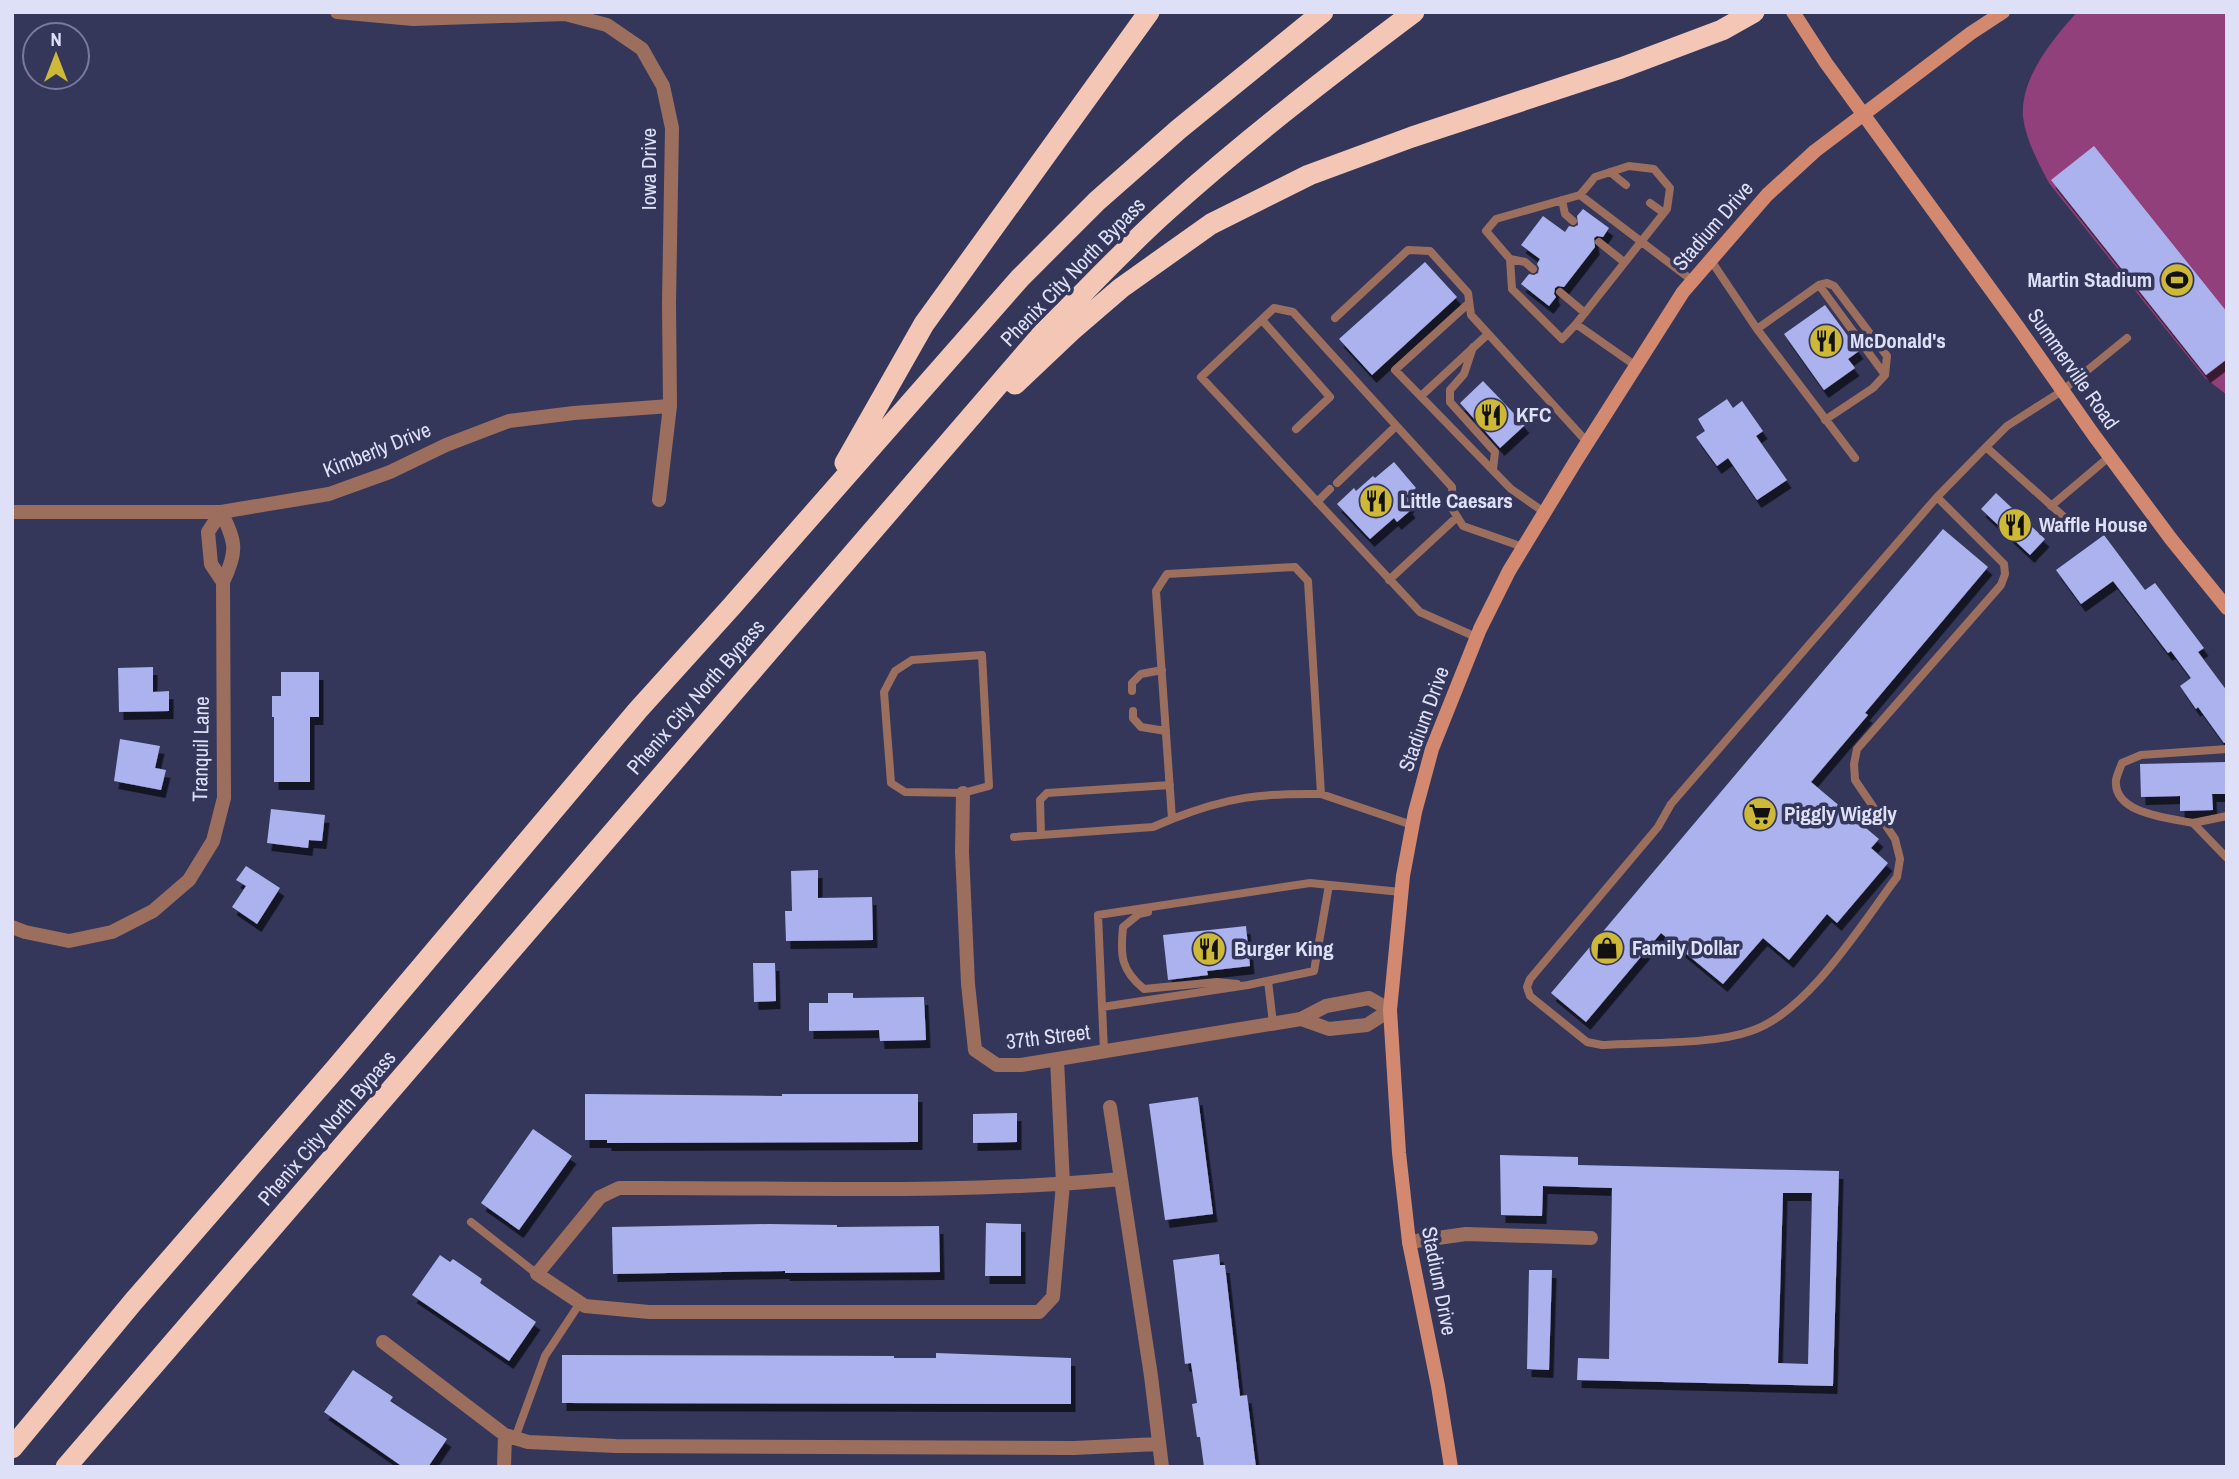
<svg xmlns="http://www.w3.org/2000/svg" width="2239" height="1479" viewBox="0 0 2239 1479" font-family="'Archivo Narrow',sans-serif">
<style>
.green{fill:#91407b}
.building{fill:#abb2ee;fill-rule:evenodd;filter:url(#shadow)}
.lines{fill:none;stroke-linecap:round;stroke-linejoin:round}
.lane{stroke:#9c6e5e;stroke-width:8}
.street{stroke:#9c6e5e;stroke-width:14}
.secondary{stroke:#d28970;stroke-width:14}
.highway{stroke:#f4c6b6;stroke-width:21}
.labels{text-anchor:middle;stroke-width:7;stroke-linejoin:round;paint-order:stroke}
.street-label{font-size:21px;fill:#dde0f6;stroke:#34375a}
.poi-label{font-size:21px;font-weight:bold;fill:#dde0f6;stroke:#34375a;text-anchor:start}
</style>
<defs>
<filter id="shadow"><feDropShadow dx="4.5" dy="8" stdDeviation="0" flood-color="#0009"/></filter>
</defs>
<rect width="100%" height="100%" fill="#34375a"/>
<!-- green -->
<path class="green" d="M2077,12H2227V395L2205,378L2049,183C2038,162 2026,140 2023,117C2020,78 2053,39 2077,12Z"/>
<!-- building -->
<path class="building" d="M2094,146L2227,312V359L2206,375L2051,180Z
M1583,209L1609,228L1603,237L1597,236L1594,238L1595,247L1564,287L1558,286L1555,288L1554,294L1556,297L1549,306L1521,284L1529,274L1534,275L1538,273L1539,268L1537,264L1540,259L1521,245L1543,216L1565,232L1569,226L1574,227L1578,225L1577,216Z
M1425,262L1457,297L1372,375L1339,339Z
M1825,305L1859,351L1848,359L1855,368L1824,390L1784,334Z
M1483,381L1525,425L1500,448L1460,403Z
M1727,399L1733,408L1742,401L1763,431L1756,436L1787,480L1757,500L1728,458L1717,466L1696,437L1705,431L1698,419Z
M1394,462L1416,488L1406,496L1412,502L1408,506L1411,510L1397,522L1394,518L1370,539L1337,504L1354,488L1356,491L1373,476L1375,478Z
M1996,493L2045,539L2030,555L1981,509Z
M1943,529L1988,567L1865,713L1868,715L1811,782L1879,839L1871,848L1888,863L1837,923L1827,914L1789,960L1763,938L1723,984L1661,933L1586,1022L1551,993Z
M2104,535L2145,590L2155,583L2204,648L2198,652L2227,691V742L2224,743L2198,707L2196,709L2180,686L2191,678L2171,651L2168,653L2113,581L2081,604L2056,570Z
M153,667V692L169,691V711L119,712L118,668Z
M281,672H319V717H310V782H274V717H272V696H281Z
M120,739L160,746L155,768L166,770L161,790L114,781Z
M2227,762V794H2212L2213,810L2180,811V796L2141,797L2140,764Z
M271,809L325,815L322,841L309,840L308,848L267,843Z
M246,866L280,888L257,924L232,907L246,886L236,880Z
M818,870V898L872,897L873,940L786,941L785,911H792L791,871Z
M1246,926L1250,966L1207,971L1208,975L1168,980L1163,935Z
M753,963H775L776,1001L754,1002Z
M828,993H853V998L924,997L926,1040L880,1041L879,1030L809,1031V1003H828Z
M585,1094L782,1096V1094H918V1142L607,1143V1140H585Z
M1198,1097L1213,1214L1165,1220L1149,1104Z
M1017,1113V1142L973,1143V1114Z
M533,1129L572,1156L519,1230L481,1203Z
M1500,1155L1578,1157V1165L1839,1171L1833,1386L1577,1380L1578,1358L1609,1359L1612,1188L1543,1186L1542,1216L1501,1215ZM1783,1193H1812L1808,1364L1778,1363Z
M986,1223L1021,1224V1276H985Z
M769,1224L837,1225V1227L939,1226L940,1272L785,1273V1271L613,1274L612,1227Z
M1219,1254L1220,1265H1225L1240,1396L1247,1395L1256,1467H1204L1200,1437H1197L1192,1404L1197,1403L1191,1363L1185,1364L1173,1260Z
M440,1255L450,1262L453,1259L482,1279L480,1283L536,1322L509,1361L412,1295Z
M1529,1270H1552L1549,1370L1527,1369Z
M936,1353L1071,1358V1404L562,1403V1355L894,1356V1358H936Z
M353,1370L393,1397L390,1401L447,1439L428,1467H403L324,1412Z"/>
<g class="lines">
<!-- lane -->
<path class="lane" d="M1610,172L1626,185
M1562,200L1565,214L1573,221
M1650,203L1664,213
M1599,242L1624,262
M1510,259L1525,262L1533,269
M1710,259L1757,329L1855,458
M1819,285L1885,375
M1560,292L1585,313
M1469,303L1395,370L1511,489L1544,512
M1335,318L1408,250L1430,251L1468,293L1471,315L1587,442
M1262,320L1330,397L1296,429
M1576,324L1667,209L1670,188L1654,169L1629,166L1595,177L1580,195
M1757,329L1819,285L1827,283L1834,286L1887,356L1885,375L1873,388L1825,420
M1473,347L1464,374L1450,390V402L1495,452L1493,469
M1636,366L1576,324L1562,339L1512,289L1510,259L1486,231L1496,219L1580,195L1693,281
M1421,396L1488,334
M1986,447L2073,525
M1337,483L1396,426
M1937,497L2004,564L2005,574L2001,585L1857,749L1854,764L1855,780L1895,839L1900,859L1897,877C1861,925 1808,1012 1751,1031C1712,1045 1645,1042 1602,1045L1587,1042L1530,996L1527,987L1530,979L1658,827L1671,804L1937,497L1986,447L2007,426L2062,391L2127,338
M1317,502L1330,489
M2051,506L2109,457
M1389,580L1457,517
M1476,637L1420,612L1201,377L1274,308L1293,312L1452,487L1453,510L1463,526L1523,547
M982,655L989,786L963,793L905,792L891,783L884,692L895,671L912,660Z
M1132,691V683L1141,674L1162,670
M1133,711V718L1141,727L1166,731
M2227,816L2193,823L2227,858
M1172,819C1228,797 1261,793 1321,794
M2193,823C2169,818 2113,814 2116,780C2117,775 2120,768 2122,763L2141,755L2227,749
M1041,835L1040,800L1047,793L1170,785
M1014,837L1153,827L1172,819L1156,591L1167,574L1295,567L1308,581L1321,794L1412,825
M1148,912L1139,914L1123,927C1120,956 1121,970 1144,989L1217,982L1237,984
M1268,981L1273,1023
M1102,1007L1248,985L1314,971L1329,885
M1104,1051L1098,915L1310,883L1401,892
M471,1222L537,1274
M515,1438L545,1356L580,1303"/>
<!-- street -->
<path class="street" d="M337,12L413,19L565,14L607,25L642,49L663,86L672,128L669,303L670,406L659,500
M12,512H221L329,494L390,472L446,445L509,421L574,413L670,406
M221,512L208,532L211,564L223,582
M963,793L962,852L968,984L975,1050L997,1065H1021L1301,1019L1326,1006L1369,998L1390,1010L1367,1025L1329,1029L1301,1019
M12,927L25,932L69,941L112,932L153,911L189,880L213,841L224,798L223,582C238,551 236,542 221,512
M1057,1060L1063,1184L1053,1297L1039,1312H649L585,1306L537,1274L600,1197L619,1188C786,1187 954,1195 1121,1179
M1110,1107L1151,1376L1162,1467
M1409,1242L1466,1234L1591,1238
M383,1342L505,1435L528,1442L616,1446L1074,1448L1158,1444
M504,1467L505,1435"/>
<!-- secondary -->
<path class="secondary" d="M1793,12L1826,63L2018,327L2093,434L2171,539L2227,608
M1451,1467L1438,1386L1409,1242L1399,1153L1390,1010L1403,876L1415,812L1432,749L1480,629L1509,571L1577,459L1683,292L1767,195L1815,151L1971,33L2003,12"/>
<!-- highway -->
<path class="highway" d="M1015,384L1071,331L1121,288L1211,224L1309,175L1412,137L1621,68L1722,30L1754,12
M845,463L924,324L1149,12
M12,1448L133,1302L336,1068L638,710L732,606L1020,278L1097,201L1179,129L1323,12
M66,1467L1043,333C1085,292 1125,248 1169,209C1247,139 1330,75 1414,12"/>
</g>
<!-- icons -->
<defs>
<g id="stadium-disc" transform="scale(1.75)"><circle r="9.5" fill="#ceb837" stroke="#34375a"/><path d="M0-5a6.5 5 0 1 0 0 10a6.5 5 0 1 0 0-10ZM-3.5-1.8h7v3.6h-7Z" fill="#111"/></g>
<g id="restaurant-disc" transform="scale(1.75)"><circle r="9.5" fill="#ceb837" stroke="#34375a"/><path d="M-5-6h1v4h1v-4h1v4h1v-4h1v5L-1.5 .5V6h-2V.5L-5-1ZM5-6V6H3V1.5H1.5Q1.5-4 5-6Z" fill="#111"/></g>
<g id="supermarket-disc" transform="scale(1.75)"><circle r="9.5" fill="#ceb837" stroke="#34375a"/><path d="M-6-5.5h2.5l.6 2H6L4.5 2H-2.5L-4.4-4H-6ZM-1.5 3.2a1.3 1.3 0 1 0 .1 0ZM3 3.2a1.3 1.3 0 1 0 .1 0Z" fill="#111"/></g>
<g id="shop-disc" transform="scale(1.75)"><circle r="9.5" fill="#ceb837" stroke="#34375a"/><path d="M-5-2.5h2.3a2.7 3.5 0 0 1 5.4 0H5L5.5 6h-11ZM-1.5-2.5h3a1.5 2.3 0 0 0-3 0Z" fill="#111"/></g>
</defs>
<g fill-rule="evenodd">
<use href="#stadium-disc" x="2177" y="280"/>
<use href="#restaurant-disc" x="1826" y="341"/>
<use href="#restaurant-disc" x="1491" y="415"/>
<use href="#restaurant-disc" x="1376" y="501"/>
<use href="#restaurant-disc" x="2015" y="525"/>
<use href="#supermarket-disc" x="1760" y="814"/>
<use href="#shop-disc" x="1607" y="948"/>
<use href="#restaurant-disc" x="1209" y="949"/>
</g>
<g class="labels">
<!-- street labels -->
<g class="street-label">
<text transform="translate(649 169) rotate(-90)" y="7">Iowa Drive</text>
<text transform="translate(1713 226) rotate(-49)" y="7">Stadium Drive</text>
<text transform="translate(1073 272) rotate(-46)" y="7">Phenix City North Bypass</text>
<text transform="translate(2073 369) rotate(55)" y="7">Summerville Road</text>
<text transform="translate(377 450) rotate(-22)" y="7">Kimberly Drive</text>
<text transform="translate(696 697) rotate(-49)" y="7">Phenix City North Bypass</text>
<text transform="translate(1424 719) rotate(-70)" y="7">Stadium Drive</text>
<text transform="translate(201 749) rotate(-89)" y="7">Tranquil Lane</text>
<text transform="translate(1048 1037) rotate(-7)" y="7">37th Street</text>
<text transform="translate(327 1128) rotate(-49)" y="7">Phenix City North Bypass</text>
<text transform="translate(1439 1281) rotate(79)" y="7">Stadium Drive</text>
</g>
<!-- poi labels -->
<g class="poi-label">
<text x="2152" y="287" text-anchor="end">Martin Stadium</text>
<text x="1850" y="348">McDonald's</text>
<text x="1516" y="422">KFC</text>
<text x="1400" y="508">Little Caesars</text>
<text x="2039" y="532">Waffle House</text>
<text x="1784" y="821">Piggly Wiggly</text>
<text x="1632" y="955">Family Dollar</text>
<text x="1234" y="956">Burger King</text>
</g>
</g>
<!-- border -->
<rect width="2239" height="1479" fill="none" stroke="#dde0f6" stroke-width="28"/>
<!-- north arrow -->
<g transform="translate(56 56)"><circle r="33" fill="#34375a" stroke="#787b98" stroke-width="2"/>
<path d="M0-5L12 26L0 18L-12 26Z" fill="#ceb837"/>
<text y="-10" font-size="19" font-weight="bold" text-anchor="middle" fill="#dde0f6">N</text>
</g>
</svg>
